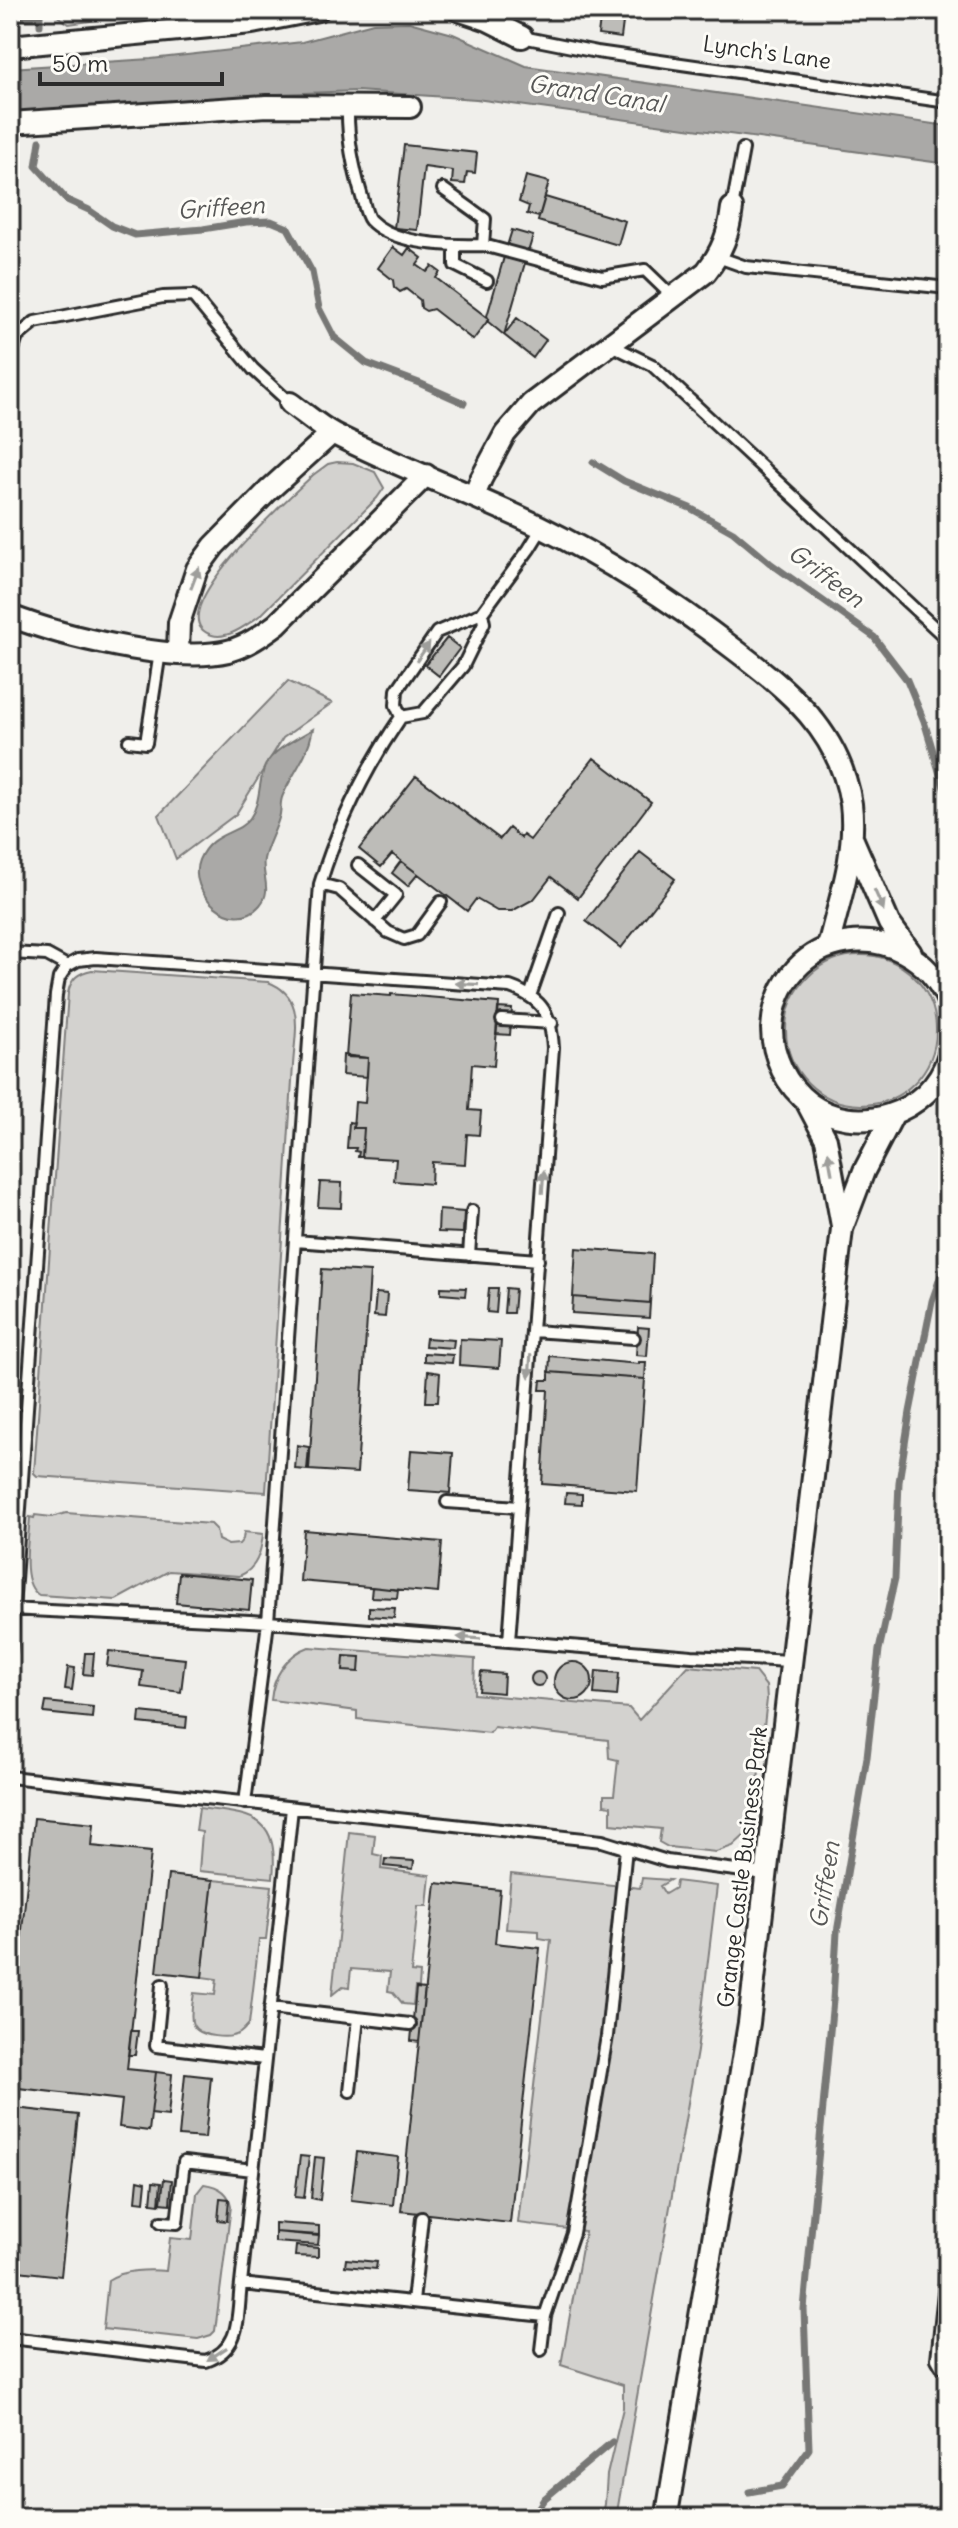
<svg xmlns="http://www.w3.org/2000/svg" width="958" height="2528" viewBox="0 0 958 2528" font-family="Delius,sans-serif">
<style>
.green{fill:#d3d2cf;stroke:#7f7e7d;stroke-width:2}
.water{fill:#aaa9a7;stroke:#777775;stroke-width:2}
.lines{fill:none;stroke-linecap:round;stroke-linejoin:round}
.stream{stroke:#777775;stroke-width:7}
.building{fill:#bdbcb8;stroke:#2b2b2b;stroke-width:2}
.lane-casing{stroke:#2b2b2b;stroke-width:16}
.street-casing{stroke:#2b2b2b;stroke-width:26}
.lane{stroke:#fdfcf7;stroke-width:10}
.street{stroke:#fdfcf7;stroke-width:20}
.oneway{fill:#9e9e9b}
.labels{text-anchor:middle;stroke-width:6;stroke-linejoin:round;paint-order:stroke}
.street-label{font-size:22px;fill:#2b2b2b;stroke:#fdfcf7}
.water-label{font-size:24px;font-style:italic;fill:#575756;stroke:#fdfcf7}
</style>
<rect width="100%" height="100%" fill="#f0efeb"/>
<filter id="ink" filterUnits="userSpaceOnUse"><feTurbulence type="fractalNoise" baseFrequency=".0125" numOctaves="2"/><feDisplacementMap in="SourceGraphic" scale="16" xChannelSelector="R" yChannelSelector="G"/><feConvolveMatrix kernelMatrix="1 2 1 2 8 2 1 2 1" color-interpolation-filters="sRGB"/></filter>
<g filter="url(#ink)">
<!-- green -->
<path class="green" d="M53,10H169L69,24L53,13Z
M337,462L353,463L375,472L384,488L377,498L262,614C249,623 229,640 212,635C153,617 295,493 313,475L328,464Z
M288,681L332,703L283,738L236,814L176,859L159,815Z
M786 1030a75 75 0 1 1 150 0a75 75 0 1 1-150 0Z
M92,970L268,982C306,996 295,1032 293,1065L266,1492L37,1476L34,1473L68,993C71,978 78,973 92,970Z
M66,1513L211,1524L216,1529L218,1540L228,1545L239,1544L243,1539L244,1532L263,1534C261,1552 257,1569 239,1576L169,1571L116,1600L39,1595C19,1583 29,1538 30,1517L34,1518L35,1515L52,1517Z
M309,1647L475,1659L474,1694L629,1708L639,1720L688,1666L755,1672L766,1686L767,1699L754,1816L746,1834L733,1846L716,1852L668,1847L659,1842L661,1829L611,1824V1806L604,1805V1795H614L618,1760L609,1758L608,1740L494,1727L490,1733L357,1719V1711L271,1700C273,1677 286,1655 309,1647Z
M199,1808C252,1815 279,1814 273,1878L199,1871L202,1832L196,1831Z
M349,1832L375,1835L373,1854L382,1856L381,1869L430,1875L427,1906H418L411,1972L420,1973L419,1987H415L413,2005L403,2004L393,1992L388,1991L390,1972L351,1969L349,1987L343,1986L332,1995Z
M511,1874L640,1888L642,1878L670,1880L660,1886L665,1894L675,1888L676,1881L717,1886L697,2051L616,2518H602L605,2504L607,2475L623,2408V2385L561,2365L585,2231L518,2223L551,1940L539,1938V1931L506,1929Z
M213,1880L272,1886L266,1939H259L249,2024C246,2027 244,2030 240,2033C229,2040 199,2037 193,2025C189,2016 193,2002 194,1993L215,1995L217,1979L202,1977Z
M204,2184C218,2186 229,2192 231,2206L215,2331L211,2335L198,2339L103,2329L108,2280C123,2270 148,2269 166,2271L170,2238L192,2240L197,2193Z"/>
<!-- water -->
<path class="water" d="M409,22L453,34L526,66L948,126V164L476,99L357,91L277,94L10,113V68L151,59L302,42L373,23Z
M313,729C307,758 295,769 283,795C279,803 282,810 279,818C275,832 267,845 264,859C261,875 273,890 260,905C233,936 186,892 199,860C211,831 238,835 250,818C261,803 258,782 265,766C273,749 298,738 313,729Z"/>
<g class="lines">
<!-- stream -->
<path class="stream" d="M10,18L40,16
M40,25V10
M40,141L36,166L67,200L89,210L112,226L135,235L203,229L246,222L271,221L288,228L312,272L319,308L334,337L366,363L419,383L464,403
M593,462L624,481L690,508L733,532L770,563L874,637L907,680L924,721L948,801
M749,2492L782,2486L809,2449L804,2309L833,2000L837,1932L867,1757L879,1650L895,1578L899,1482L910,1412L932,1301L948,1255
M532,2518L544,2499L612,2442"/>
</g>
<!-- building -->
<path class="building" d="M600,19L623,22L621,38L598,35Z
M404,145L477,153L475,173L467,172L465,184L452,183L453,171L424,167L417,230L394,228Z
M526,176L549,182L539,217L527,214L529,206L519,202Z
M545,197L625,221L618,245L538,221Z
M512,230L533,236L528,252L507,246Z
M393,247L404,255L409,248L422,258L417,265L427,272L432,266L440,272L436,278L489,319L473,340L433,309L426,311L421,308L420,300L406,289L400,292L394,287L393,280L378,268Z
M504,257L525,263L504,335L487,321L489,319L487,316Z
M517,318L546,340L533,358L504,335Z
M447,638L460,648L439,676L425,665Z
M594,758L651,802L578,898L551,877L534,899L512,911H497L476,899L467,911L392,854L381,867L359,849L416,776L500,839L509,828L521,838L523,835L530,840Z
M640,852L675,879L621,948L586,921Z
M401,861L418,874L408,886L392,873Z
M351,993L391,996V994L499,1003L494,1066L472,1064L469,1110L481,1111L479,1135L467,1134L465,1164L432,1162L431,1184L394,1181L396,1159L362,1157L364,1128H353L355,1102L365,1103L368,1058L346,1057Z
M498,1008L512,1009L510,1035L496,1034Z
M343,1055L368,1058L367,1077L342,1075Z
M349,1122L354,1123L353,1128H364L362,1157H358L359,1152L355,1151L356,1148H347Z
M320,1182L342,1183L341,1208L318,1207Z
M439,1210L464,1212L463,1233L438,1232Z
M576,1248L653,1254L650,1303L573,1297Z
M322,1269L370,1272L357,1473L309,1470Z
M441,1287L466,1288L465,1296L441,1294Z
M489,1288H498L496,1313L487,1312Z
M506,1288L515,1289L513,1313H504Z
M376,1293L387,1294L385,1317L374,1316Z
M573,1297L650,1303L649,1318L572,1313Z
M638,1327L649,1328L647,1356L636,1355Z
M426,1338L454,1340L453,1348L425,1346Z
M460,1339L501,1341L499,1368L459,1365Z
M424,1353L453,1355L452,1363L424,1361Z
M550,1356L639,1364V1362H646L645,1379L549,1372Z
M428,1371L440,1373L438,1402H426Z
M549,1372L645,1379L637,1491L542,1484L548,1390H540L541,1380H549Z
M297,1445L309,1447L307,1470L295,1469Z
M411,1450L453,1453L450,1493L408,1490Z
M566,1493L582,1494V1504L565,1503Z
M304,1530L442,1542L438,1593L300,1581Z
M179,1573L252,1580L249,1610L176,1603Z
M372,1587L398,1590L397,1598L371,1597Z
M369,1607L395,1608L394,1618L369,1616Z
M109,1651L185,1659L181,1692L141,1687L143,1671L107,1666Z
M85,1653H94L92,1675L83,1674Z
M344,1656L360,1657L359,1672L343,1671Z
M554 1681a19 19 0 1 1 38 0a19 19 0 1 1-38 0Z
M68,1667L75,1668L72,1690L65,1689Z
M596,1671L619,1673L617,1696L594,1694Z
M531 1679a7 7 0 1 1 14 0a7 7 0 1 1-14 0Z
M481,1672L504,1674L503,1693L479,1691Z
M46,1702L93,1707L92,1718L44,1713Z
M140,1712L187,1717L186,1728L139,1723Z
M34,1818L94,1824L92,1846L151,1852L127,2069L156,2072L149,2131L119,2127L122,2100L10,2087V2042Z
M385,1859L414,1861L413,1869L384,1866Z
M168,1875L213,1880L202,1977L157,1972Z
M436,1883L500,1890L495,1943L540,1948L510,2223L401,2211Z
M416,1988L425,1989L419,2042L411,2041Z
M131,2031H138L135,2055H128Z
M156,2072L172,2074L168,2116L151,2114Z
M185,2074L211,2077L205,2138L179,2136Z
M10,2098H16L15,2108L78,2115L61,2276L10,2270Z
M357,2152L398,2157L393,2205L351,2200Z
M300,2156L309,2157L304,2198L295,2197Z
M315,2157L324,2158L320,2200L311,2198Z
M164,2179L172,2180L170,2204L161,2203Z
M138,2180L146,2182L144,2202L136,2201Z
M153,2182L161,2183L159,2204L151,2203Z
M220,2198L229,2199L227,2221L218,2220Z
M275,2223L319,2226V2235L275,2232Z
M275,2232L319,2236L318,2245L275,2242Z
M296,2246L318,2248V2257L295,2256Z
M346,2259L377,2262L376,2269L345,2266Z"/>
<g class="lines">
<!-- lane casing -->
<g class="lane-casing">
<path id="lane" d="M522,37L597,52L948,102
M348,106C347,138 353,167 362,197C364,204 366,215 370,220C394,245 451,246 483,245
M443,189L485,219L483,245L602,277L645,270L674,298
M732,208L743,149
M455,246V265L487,281
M718,257L746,267L948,288
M611,345L652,365L948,640
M10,359L17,337L35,322L163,297L193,296L253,369L290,403
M401,717L396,705L397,690L437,632L482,613L529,549L542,528
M129,741L146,743L160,652
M358,865L396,895L375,921
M320,884L339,889L388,932L404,939L417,935L441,902
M10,953L47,955L67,966L78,960L96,958L510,987C544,999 551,1015 553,1048L509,1641L268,1622L10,1609
M530,996L559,913
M502,1020L552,1023
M296,1241L538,1260
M469,1255L472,1211
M10,1277L11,1278
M533,1331L634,1338
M447,1502L519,1507
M509,1641L692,1656L790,1661
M10,1651L56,995L59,978L67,966
M10,1777L602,1841L667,1861L766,1874
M245,1803L268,1622L320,884C338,825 366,768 401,717L423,713L463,666L484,623L482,613
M292,1808L241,2284L545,2316
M162,1985L156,2046L264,2059
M270,2008L410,2024
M350,2091L358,2018
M161,2222L177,2223L184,2162L253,2170
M948,2254L937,2359L941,2366L948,2371
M413,2302L422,2218
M10,2338L206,2361C242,2348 237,2317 241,2284
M541,2350L545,2316L573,2233L607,2036L626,1848"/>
</g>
<!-- street casing -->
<g class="street-casing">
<path id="street" d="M458,10L488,20L522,37
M10,46L252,23L318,10
M10,123L267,106L410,107
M290,403C304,413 319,426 334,434C401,468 472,494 539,526C608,560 673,602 734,649C788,690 840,731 851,804C857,852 839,901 828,947
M474,496L481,479L505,434L531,404L706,272C722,252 729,233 732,208
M10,616C62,636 174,664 228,651C247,646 262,635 277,624L426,475
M178,653L179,623L197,569L214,546L268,491L332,433
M853,840L889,923L911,953
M948,1001C907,909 777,928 772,1029C772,1043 776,1057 782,1070C810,1127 881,1135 926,1093C936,1083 944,1071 948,1057
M806,1101L826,1139L842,1226
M669,2518L668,2508L749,2023L842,1229L864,1171L893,1115"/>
</g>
<!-- lane -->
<use href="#lane" class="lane"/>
<!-- street -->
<use href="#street" class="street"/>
</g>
<!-- one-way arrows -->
<defs><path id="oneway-solid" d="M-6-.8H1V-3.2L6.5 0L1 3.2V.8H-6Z" transform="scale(2)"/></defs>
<g class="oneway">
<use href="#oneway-solid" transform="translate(195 578) rotate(-69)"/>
<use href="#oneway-solid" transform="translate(423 652) rotate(-55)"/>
<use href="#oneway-solid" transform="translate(879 900) rotate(66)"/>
<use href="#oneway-solid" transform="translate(467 984) rotate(-177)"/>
<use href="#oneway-solid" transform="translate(830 1163) rotate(-100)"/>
<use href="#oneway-solid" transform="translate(543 1182) rotate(-86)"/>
<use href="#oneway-solid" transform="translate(530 1366) rotate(94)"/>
<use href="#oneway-solid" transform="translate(469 1638) rotate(-176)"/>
<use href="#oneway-solid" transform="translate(217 2354) rotate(147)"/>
</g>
</g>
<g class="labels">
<!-- street labels -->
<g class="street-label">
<text transform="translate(767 52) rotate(8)" y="8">Lynch's Lane</text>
<text transform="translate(742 1867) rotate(-83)" y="8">Grange Castle Business Park</text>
</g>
<!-- water labels -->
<g class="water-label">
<text transform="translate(596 94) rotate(9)" y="8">Grand Canal</text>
<text transform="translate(221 208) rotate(-4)" y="8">Griffeen</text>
<text transform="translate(826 576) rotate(37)" y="8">Griffeen</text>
<text transform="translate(825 1885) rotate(-81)" y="8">Griffeen</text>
</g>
</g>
<!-- margin -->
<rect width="958" height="2528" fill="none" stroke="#fdfcf7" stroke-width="40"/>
<rect x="20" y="20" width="918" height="2488" fill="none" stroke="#2b2b2b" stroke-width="3" filter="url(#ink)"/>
<!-- scale -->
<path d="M40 72v12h182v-12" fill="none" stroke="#2b2b2b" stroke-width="4"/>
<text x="52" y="72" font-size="24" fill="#2b2b2b" stroke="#fdfcf7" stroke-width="6" paint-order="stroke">50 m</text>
</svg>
